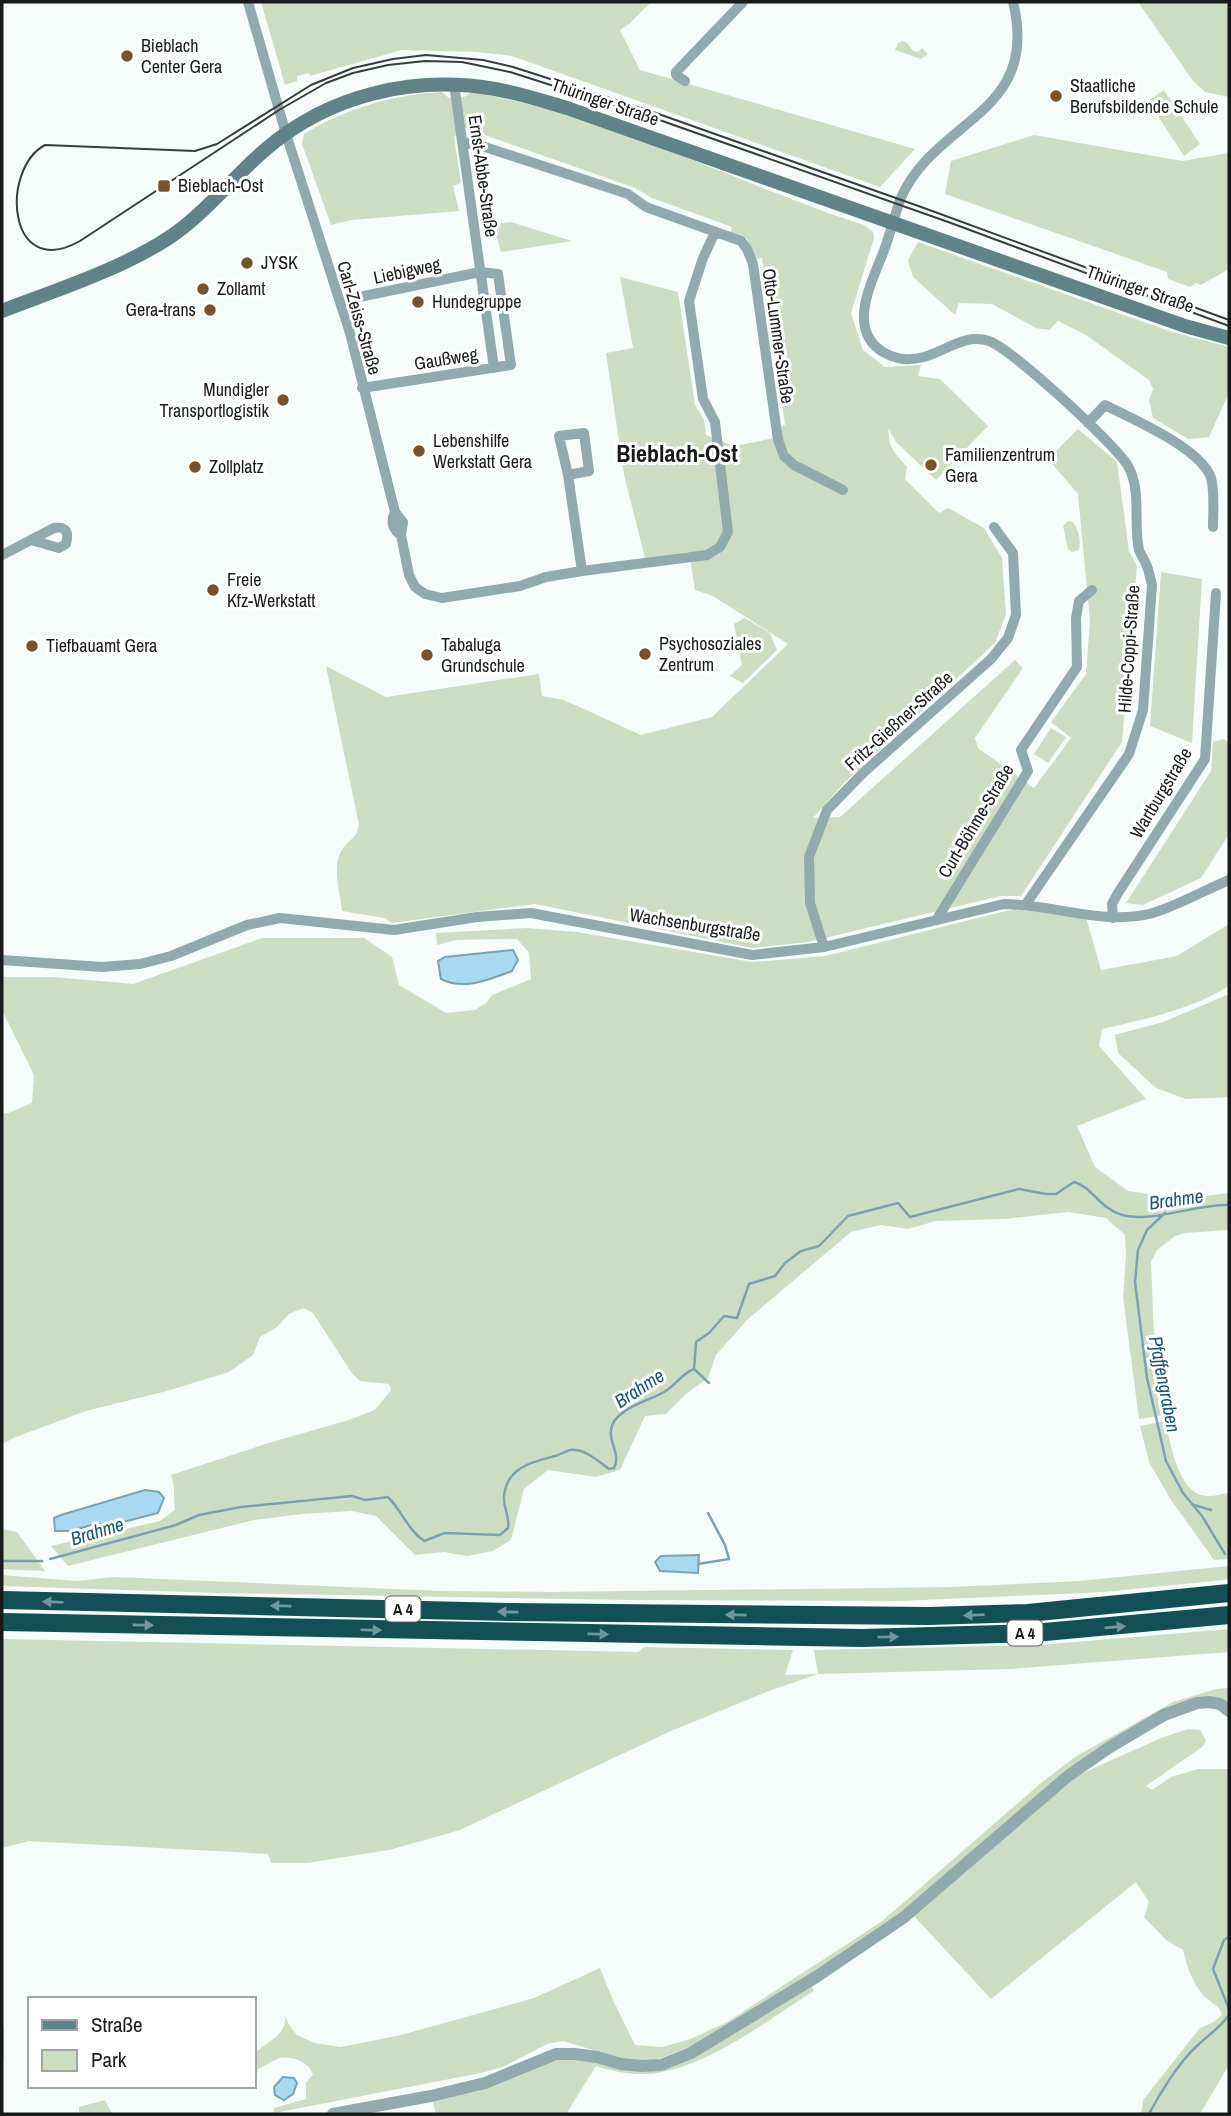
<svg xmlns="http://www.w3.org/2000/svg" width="1231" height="2116" viewBox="0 0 1231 2116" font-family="'Archivo Narrow',sans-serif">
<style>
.green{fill:#cdddc4}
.water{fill:#a9daf1;stroke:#7ea1b0;stroke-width:2}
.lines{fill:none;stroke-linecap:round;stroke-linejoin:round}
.stream{stroke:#7ea1b0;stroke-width:2.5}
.minor{stroke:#92aaad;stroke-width:10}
.tertiary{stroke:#92aaad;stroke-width:12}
.secondary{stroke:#5f8387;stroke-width:14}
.motorway{stroke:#135056;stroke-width:18}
.tram{stroke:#393d3c;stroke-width:2}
.oneway{fill:#71969a}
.poi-dot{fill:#77532d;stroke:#fff;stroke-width:2.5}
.labels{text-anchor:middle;stroke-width:6;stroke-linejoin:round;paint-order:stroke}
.shield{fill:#fff;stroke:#5d5f5f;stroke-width:2}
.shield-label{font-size:16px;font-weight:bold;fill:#181b1a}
.poi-label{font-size:18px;fill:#181b1a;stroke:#fff;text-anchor:start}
.street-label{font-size:18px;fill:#181b1a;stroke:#fff}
.water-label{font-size:19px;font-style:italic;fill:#1a576f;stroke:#fff}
.district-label{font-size:24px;font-weight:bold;fill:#181b1a;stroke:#fff}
</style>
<rect width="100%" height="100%" fill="#f5fcfa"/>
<!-- green -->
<path class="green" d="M261,2H651L629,24L620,30L640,70L915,149L880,187L512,56L477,52L402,50L310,76L309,73L297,76V81L285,85Z
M1138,2H1229V97L1205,92L1193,81Z
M903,41L907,43L913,51L918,52L922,48L928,54L921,59L895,50L898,43Z
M1164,90L1200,144L1184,156L1148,101Z
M442,92L449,98L464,97L472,92C608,116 733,182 864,225L873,232L874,238L851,313L863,350L885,367L921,365L918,376L940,379L988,426L936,480L896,442L889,429C887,446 896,455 907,467L905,479L939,513L948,508L984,528L1002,558L1006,614L995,643L844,783L813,818L840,817L1015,660L1023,668L975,738L978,748L1034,788L1071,738L1051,722L1086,674L1090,621L1078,494L1048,459L1078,429L1117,462L1129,551L1137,566L1122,742L1021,896H1001L808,942L752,948L535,904L392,923L384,918L342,911C340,892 331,865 343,848C351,838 356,839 359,825L326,666L386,697L539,674L542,696L564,700L641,735L712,717L788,644L713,596L695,590L689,552L645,558L624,475L606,353L633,348L620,277L678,292L695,405L704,419L706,435L734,446L780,437L779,427L785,425L762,258L756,259L747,239L731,232L732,227L652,198L635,188L465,128L454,137L461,183L453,186L459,211L351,220L331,225L302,144L304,134C344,109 395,94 442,92Z
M1034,135L1182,161L1229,153V269L1201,285L1196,283L1190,287L1168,279L1167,272L945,194L951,161Z
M511,222L572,241L501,252L493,224Z
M918,242L1172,332L1229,347V393L1209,437L1188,439L1153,418L1149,400L1153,389L1149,380L1086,335L1058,321L1049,330L1036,328L992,304L959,303L955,315L913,277L908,260Z
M1068,521L1073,522C1079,532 1081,539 1079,550L1072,552L1068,549L1063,526Z
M1161,572L1202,579L1192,743L1150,726Z
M745,618L770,633L777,650L743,683L730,676L742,665L734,624Z
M1051,728L1066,737L1048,763L1034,754Z
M1223,739L1229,742V834L1201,878L1143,905L1126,903L1211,771L1213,742Z
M1014,909L1086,917L1101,970L1177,956L1229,924V986C1190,1010 1146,1019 1102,1029L1099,1046L1146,1099L1077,1126L1095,1167L1128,1191L1184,1199L1229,1193V1230L1185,1233L1175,1236L1157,1250L1151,1262L1154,1338L1164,1415L1139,1419L1123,1297L1126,1256L1125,1235L1106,1218L1068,1212L1005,1219L936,1221L908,1229L881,1225L851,1232L748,1319L716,1355L708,1378L686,1394L666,1414L645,1416L620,1470L596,1477L548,1470L524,1489L511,1540L493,1551L467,1556L444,1552L415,1555L376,1516L352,1511L302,1514L254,1520L68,1566L51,1546L160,1521L175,1510C173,1498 176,1486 171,1475L275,1441L346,1421L375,1410L391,1390L389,1384L360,1381L351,1372L313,1313L303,1308L289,1314L277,1327L260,1337L253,1355L229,1372L167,1391L86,1411L16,1437L2,1444V1114L8,1113L32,1103L34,1075L3,1012L2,977H54L133,984L262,938H364L392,957L399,985L446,1013L475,1010L486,1003L492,995L531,979L529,953L517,939L456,940L437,945L436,933L527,928L577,932L752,962L825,956Z
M1229,994V1097L1186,1099L1156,1088L1118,1053L1115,1035L1163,1022Z
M1165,1421C1170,1441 1178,1489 1201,1495C1211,1498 1220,1494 1229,1493V1559L1214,1560L1171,1500L1149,1462L1140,1426Z
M2,1529L17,1532L45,1571L2,1569Z
M1229,1566V1579L1224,1580L1104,1592L901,1601L628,1600L218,1593L2,1586V1575L77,1581L114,1577L440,1591L552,1592L953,1587L1079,1581Z
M1229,1629V1652L1010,1669L818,1674L769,1691L671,1731L460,1830L389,1850L307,1863H271L268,1854L29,1841L2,1848V1639L638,1652L644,1647L793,1650L785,1675L818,1674L814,1650L1039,1645Z
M1229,1688V1704C1202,1686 1171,1708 1146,1721L896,1919L708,2040L653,2061L626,2060L563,2041L547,2044L503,2067L481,2073L274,2113V2108L306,2099V2082L313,2075C309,2062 293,2056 280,2058C273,2060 265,2066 258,2069L254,2084V2054C268,2040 287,2036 285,2015L289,2025L297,2035L314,2043L341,2047L401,2035L534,1998L600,1968L612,1998L635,2045L662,2047L691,2039L727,2022L881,1922L1041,1783L1075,1757L1173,1702L1216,1689Z
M1188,1729L1200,1730L1206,1741L1202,1747L1146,1786L1152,1790L1171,1777L1198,1769H1229V2065L1200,2114H1141L1143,2100L1200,2028L1214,2022L1222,2015C1219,2004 1210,2003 1203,1995C1192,1982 1187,1967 1183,1950L1166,1940L1144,1917L1149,1902L1136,1882L991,1999L914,1916L1074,1777L1161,1738Z
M811,1985L814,1991C765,2021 698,2076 639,2074C624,2074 610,2070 596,2066L566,2114H436L432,2099L537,2064L572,2057L646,2070Z
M105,2100L112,2114H79V2107Z"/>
<!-- water -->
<path class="water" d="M513,950L518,960L512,971C490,979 464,991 441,979L438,961L445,957Z
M145,1490L159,1492L164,1498L158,1513L116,1524H95L71,1531H55L54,1518L61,1515Z
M699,1555L698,1573L660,1571L655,1562L661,1556Z
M283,2077L294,2078L297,2083L293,2094L284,2100L275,2095L274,2087Z"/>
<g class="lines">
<!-- stream -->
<path class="stream" d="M1165,1213L1147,1230L1138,1250L1135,1282L1147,1378L1166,1461L1183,1493L1202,1516L1225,1554
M694,1369L709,1383
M1194,1505L1211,1510
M50,1559L176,1525L199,1515L241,1507L352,1496L365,1500L388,1497C402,1511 408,1530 424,1541L445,1533L500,1535L508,1528C510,1517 503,1507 504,1496C507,1467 532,1462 555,1456C560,1455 565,1451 570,1450C584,1448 598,1461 609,1469L614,1468C621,1454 609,1444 611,1430C613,1409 649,1401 664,1392C676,1385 681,1374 694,1369L696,1342L709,1333L724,1316L737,1318L749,1284L775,1276L785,1263L801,1251L819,1246L848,1216L898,1203L910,1217L1019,1189L1046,1194H1056L1074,1182C1092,1187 1099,1208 1122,1215C1153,1223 1196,1204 1229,1205
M2,1561H42
M698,1564L729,1559L725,1545L708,1513
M1229,1937L1224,1940L1213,1969L1229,2009
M2,2028V2059
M1149,2114C1160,2093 1179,2062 1197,2046C1208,2035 1220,2028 1229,2015"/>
<!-- minor -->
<path class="minor" d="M248,2L286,134L350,333L395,512C390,522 393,530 401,535
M1013,2C1041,116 934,118 900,200C895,215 891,230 886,245C875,277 844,328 883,352C897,360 909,361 924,357C946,351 965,333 989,341C1012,349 1115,444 1128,466C1142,491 1133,523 1139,550C1141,555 1144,559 1146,564C1149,570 1150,578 1152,585L1143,710L1129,754L1026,904
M685,81L676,75V72L743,2
M454,84L494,368
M463,142L479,145L628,194L646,207L741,241L747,249L753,264L778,440L784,456L794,465L843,490
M340,301L480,272L498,274L511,365L362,388
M1088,423L1105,405C1132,419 1201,448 1211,478C1215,492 1213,512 1213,527
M568,475L589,471L584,433L559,436L568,475L582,571
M395,512L403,522L401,535L409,575L415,587L425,594L442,598L520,586L546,577L582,571L707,555L720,547L728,532L715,422L703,399L689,301L703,258L715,232
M2,555L54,528C67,526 69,533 66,544L59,548L31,540
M1113,918L1112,904L1118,893L1205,759L1216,593
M937,919L1028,771L1021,750L1077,667L1076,618L1079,601L1092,590
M824,947L810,903L809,857L827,810L863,773L991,659L1008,638L1016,615L1013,553L994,527
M2,960L102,967L140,964L171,956L247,925L280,918L394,930L477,917L531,913L752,955L824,947L1004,904C1052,904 1101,925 1149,914C1171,909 1207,889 1229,880"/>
<!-- tertiary -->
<path class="tertiary" d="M333,2114L431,2096L485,2083L556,2054H575L597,2057L621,2064L642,2066L661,2065L691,2053L816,1977L903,1918L1068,1776L1110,1747L1164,1715L1197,1703L1209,1702L1220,1704L1229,1711"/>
<!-- secondary -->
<path class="secondary" d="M2,311C56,290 119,270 167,239C204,215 232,178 266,149C329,95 413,75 495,89C519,93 543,101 567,108L1185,326L1229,338"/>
<!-- motorway -->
<path class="motorway" d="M2,1600L508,1612L929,1616L1028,1613L1229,1593
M2,1622L862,1638L1034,1633L1229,1615"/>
<!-- tram -->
<path class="tram" d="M1229,320L924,208L653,112L513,67L483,60L426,55L393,59L353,68L311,85L217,144L195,151L45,145C0,169 7,282 80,241L279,110L326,83L353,73L388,65L425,61L462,62L510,72L651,117L951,223L1229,326"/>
</g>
<!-- one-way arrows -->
<defs><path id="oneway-solid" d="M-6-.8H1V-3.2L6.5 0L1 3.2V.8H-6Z" transform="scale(1.75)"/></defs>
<g class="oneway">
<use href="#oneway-solid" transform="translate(53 1602) rotate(-178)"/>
<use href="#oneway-solid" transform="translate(281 1606) rotate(-179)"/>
<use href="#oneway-solid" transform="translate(508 1612) rotate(-179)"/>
<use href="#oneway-solid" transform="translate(736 1615) rotate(-179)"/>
<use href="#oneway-solid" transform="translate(974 1615) rotate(178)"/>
<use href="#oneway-solid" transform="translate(143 1625) rotate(1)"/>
<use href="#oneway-solid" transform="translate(1115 1627) rotate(-5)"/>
<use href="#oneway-solid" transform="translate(371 1630) rotate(1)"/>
<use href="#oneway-solid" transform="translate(598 1634) rotate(1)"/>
<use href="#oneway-solid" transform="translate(888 1637) rotate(-1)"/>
</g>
<!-- markers -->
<g class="poi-dot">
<circle cx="127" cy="56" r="7"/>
<circle cx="1056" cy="96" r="7"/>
<rect x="157" y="179" width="14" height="14" rx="3.5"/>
<circle cx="247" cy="263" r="7"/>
<circle cx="203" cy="289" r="7"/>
<circle cx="418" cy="302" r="7"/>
<circle cx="210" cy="310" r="7"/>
<circle cx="283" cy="400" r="7"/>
<circle cx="419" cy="451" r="7"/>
<circle cx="931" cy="465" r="7"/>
<circle cx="195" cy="467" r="7"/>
<circle cx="213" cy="590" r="7"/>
<circle cx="32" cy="646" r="7"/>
<circle cx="645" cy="654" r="7"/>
<circle cx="427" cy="655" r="7"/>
</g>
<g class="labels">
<!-- shield labels -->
<g class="shield">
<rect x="385.5" y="1596.5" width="35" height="25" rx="5"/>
<rect x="1007.5" y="1620.5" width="35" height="25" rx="5"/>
</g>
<g class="shield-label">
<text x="403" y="1615">A 4</text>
<text x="1025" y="1639">A 4</text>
</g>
<!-- poi labels -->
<g class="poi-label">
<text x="141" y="52">Bieblach<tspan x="141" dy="21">Center Gera</tspan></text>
<text x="1070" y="92">Staatliche<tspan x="1070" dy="21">Berufsbildende Schule</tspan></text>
<text x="178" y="192">Bieblach-Ost</text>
<text x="261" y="269">JYSK</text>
<text x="217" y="295">Zollamt</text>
<text x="432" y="308">Hundegruppe</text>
<text x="196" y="316" text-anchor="end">Gera-trans</text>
<text x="269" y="396" text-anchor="end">Mundigler<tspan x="269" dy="21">Transportlogistik</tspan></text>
<text x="433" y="447">Lebenshilfe<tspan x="433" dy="21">Werkstatt Gera</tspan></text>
<text x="945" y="461">Familienzentrum<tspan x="945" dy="21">Gera</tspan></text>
<text x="209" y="473">Zollplatz</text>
<text x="227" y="586">Freie<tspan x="227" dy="21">Kfz-Werkstatt</tspan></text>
<text x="659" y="650">Psychosoziales<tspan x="659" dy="21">Zentrum</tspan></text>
<text x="441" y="651">Tabaluga<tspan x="441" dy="21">Grundschule</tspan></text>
<text x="46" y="652">Tiefbauamt Gera</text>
</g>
<!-- street labels -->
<g class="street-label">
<text transform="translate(605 102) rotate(19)" y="6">Thüringer Straße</text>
<text transform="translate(483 176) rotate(82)" y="6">Ernst-Abbe-Straße</text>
<text transform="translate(407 271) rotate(-12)" y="6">Liebigweg</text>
<text transform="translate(1140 289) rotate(19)" y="6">Thüringer Straße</text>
<text transform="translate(359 318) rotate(74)" y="6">Carl-Zeiss-Straße</text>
<text transform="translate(778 336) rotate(82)" y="6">Otto-Lummer-Straße</text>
<text transform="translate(446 359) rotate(-9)" y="6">Gaußweg</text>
<text transform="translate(1129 649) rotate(-86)" y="6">Hilde-Coppi-Straße</text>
<text transform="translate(899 721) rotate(-42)" y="6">Fritz-Gießner-Straße</text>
<text transform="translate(1161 793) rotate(-59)" y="6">Wartburgstraße</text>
<text transform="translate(976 821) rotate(-59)" y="6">Curt-Böhme-Straße</text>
<text transform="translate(695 925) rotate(9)" y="6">Wachsenburgstraße</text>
</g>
<!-- water labels -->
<g class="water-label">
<text transform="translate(1176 1199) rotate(-8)" y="7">Brahme</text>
<text transform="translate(1165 1384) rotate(79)" y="7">Pfaffengraben</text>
<text transform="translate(639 1388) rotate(-33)" y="7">Brahme</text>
<text transform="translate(97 1531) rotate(-17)" y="7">Brahme</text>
</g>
<!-- district labels -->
<g class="district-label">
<text x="677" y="462">Bieblach-Ost</text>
</g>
</g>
<!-- border -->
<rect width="1231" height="2116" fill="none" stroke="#181b1a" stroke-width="7"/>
<!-- legend -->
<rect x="28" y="1997" width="228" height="91" fill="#ffffff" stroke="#a3a4a3" stroke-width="2"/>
<rect x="42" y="2020" width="35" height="10" fill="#5f8387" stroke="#a3a4a3" stroke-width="2"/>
<text x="91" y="2032" font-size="21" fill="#181b1a">Straße</text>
<rect x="42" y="2050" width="35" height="21" fill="#cdddc4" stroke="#a3a4a3" stroke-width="2"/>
<text x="91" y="2067" font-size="21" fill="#181b1a">Park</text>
</svg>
